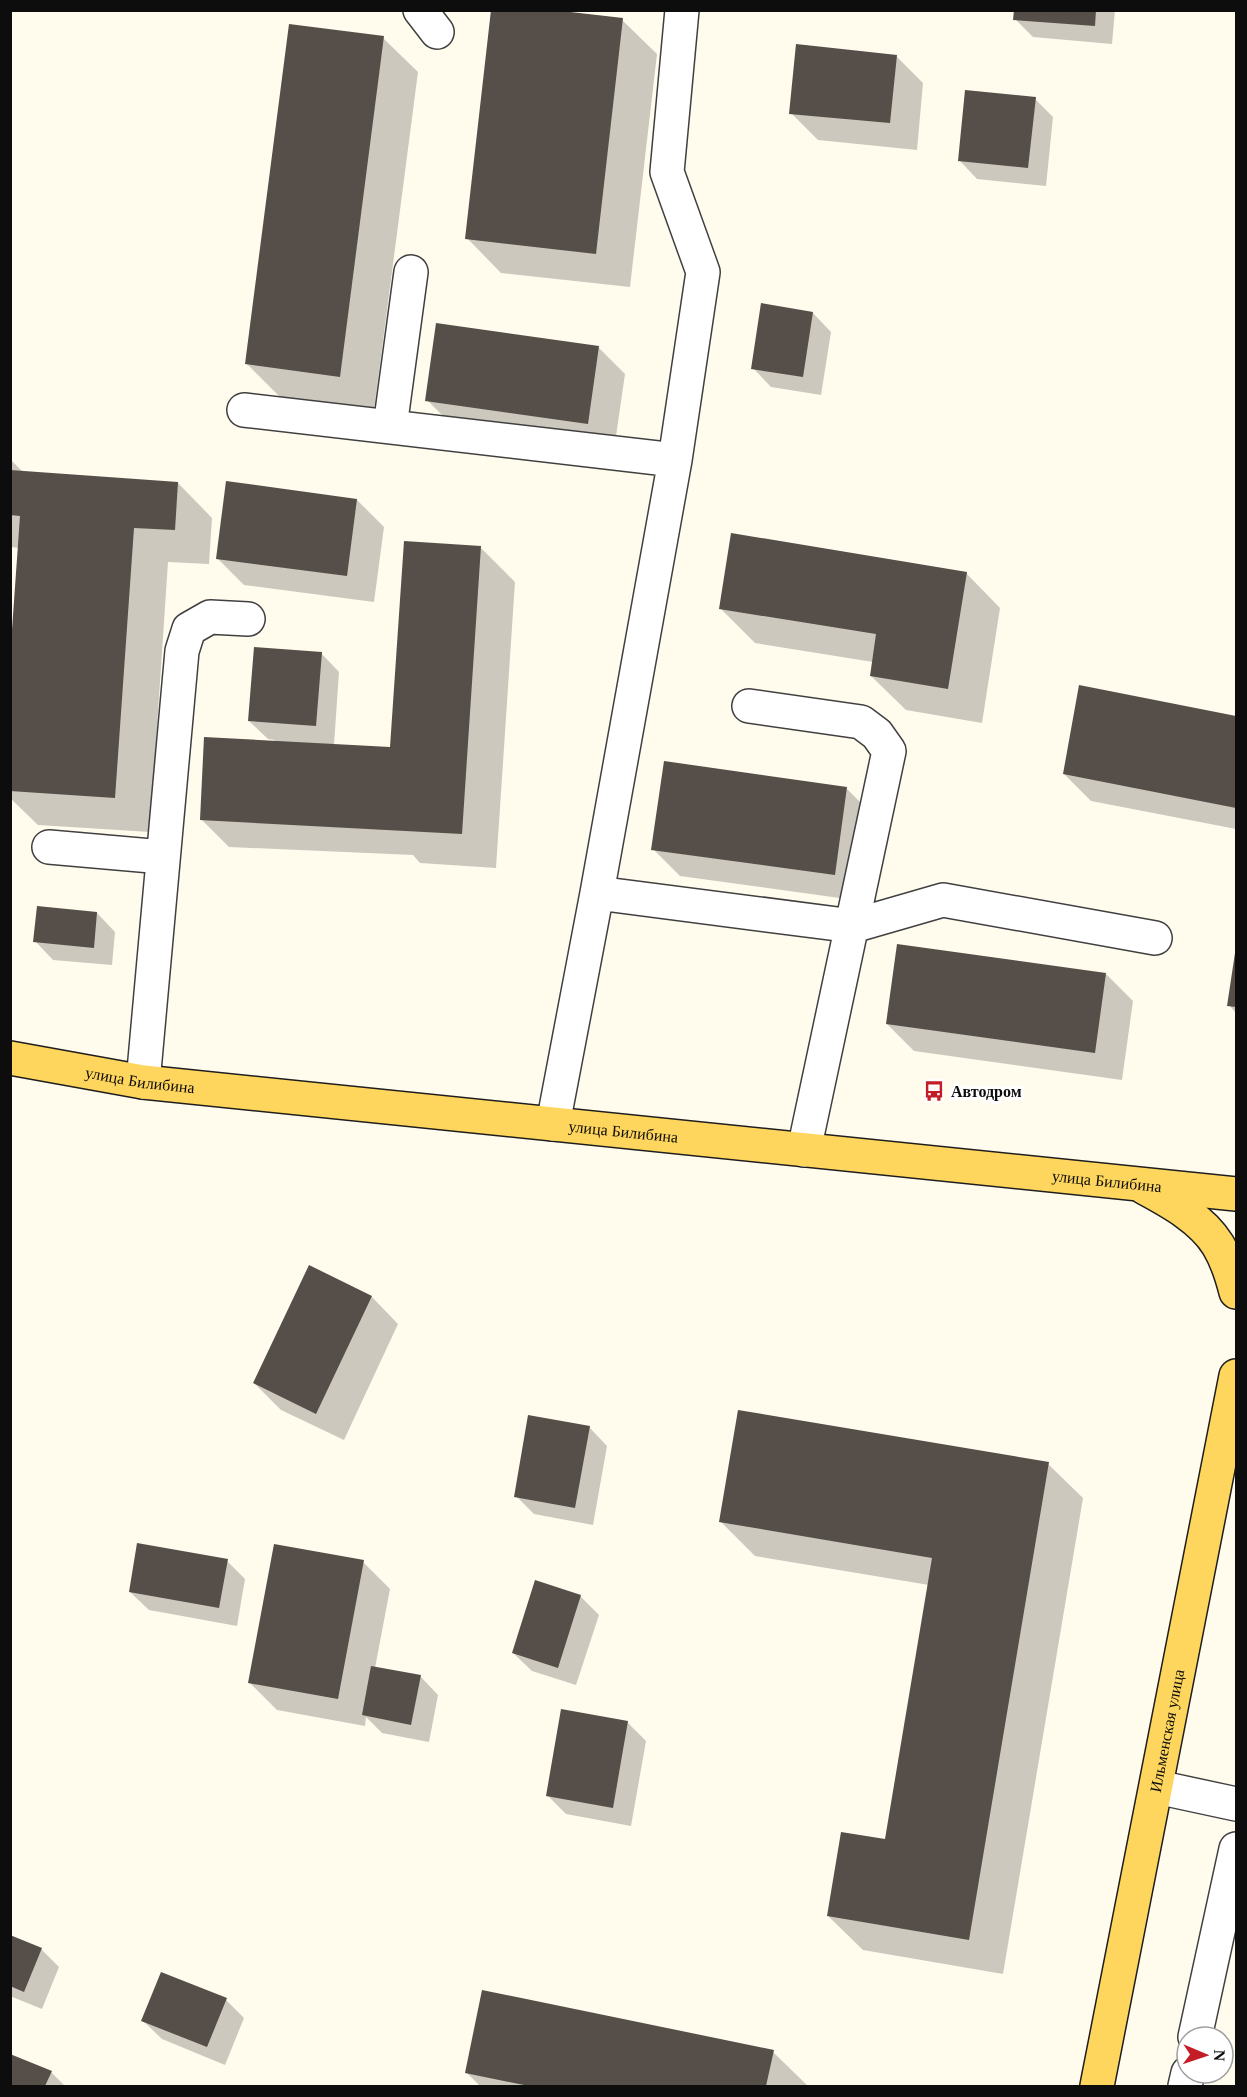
<svg xmlns="http://www.w3.org/2000/svg" width="1247" height="2097" viewBox="0 0 1247 2097" font-family="'Times New Roman',serif">
<style>
.shadow{fill:#0003}
.building{fill:#564e49}
.lines{fill:none;stroke-linecap:round;stroke-linejoin:round}
.minor-casing{stroke:#404040;stroke-width:36}
.major-casing{stroke:#1e1e1e;stroke-width:36}
.minor{stroke:#fff;stroke-width:33}
.major{stroke:#ffd65d;stroke-width:33}
.labels{text-anchor:middle;stroke-width:6;stroke-linejoin:round;paint-order:stroke}
.street-label{font-size:16px;fill:#0d0d0d;stroke:#fff}
.poi-label{font-size:16px;font-weight:bold;fill:#0d0d0d;stroke:#fff;text-anchor:start}
</style>
<rect width="100%" height="100%" fill="#fffbed"/>
<!-- shadow -->
<path class="shadow" d="M1015,10H1115L1112,44L1033,37L1015,19Z
M622,20L657,54L630,287L501,273L467,238Z
M383,38L418,72L374,410L282,399L247,364Z
M896,56L923,83L917,150L818,140L791,113Z
M1035,99L1053,117L1046,186L977,179L959,160Z
M813,313L831,332L821,395L771,387L753,368Z
M598,347L625,374L614,450L454,427L427,400Z
M10,459L24,473L178,483L212,518L209,564L168,562L150,832L38,825L10,798V681L20,548L10,547Z
M357,500L384,527L374,602L244,585L217,558Z
M480,547L515,582L496,868L420,863L413,855L229,847L202,820L275,742V740L268,739L249,721L321,653L339,672L334,745L391,750Z
M966,573L1000,608L982,723L906,710L871,676L873,662L755,643L720,608Z
M1081,687L1236,717V829L1091,801L1064,774Z
M846,788L873,815L861,901L680,876L653,849Z
M97,913L115,932L112,965L53,960L35,941Z
M1236,954V1013L1229,1005Z
M1106,974L1133,1001L1122,1080L914,1051L887,1024Z
M372,1297L398,1324L344,1440L281,1410L254,1383Z
M589,1427L607,1446L593,1525L534,1514L516,1496Z
M1048,1464L1083,1498L1003,1974L863,1950L828,1916L887,1841L929,1585L755,1556L720,1521Z
M227,1561L245,1579L237,1626L149,1610L130,1592Z
M363,1562L390,1589L375,1668L420,1676L438,1695L429,1742L382,1733L366,1717L365,1726L277,1710L250,1683Z
M580,1596L599,1615L576,1685L532,1671L513,1653Z
M627,1722L646,1741L631,1826L566,1814L547,1795Z
M10,1937L41,1949L59,1967L42,2009L10,1996Z
M226,2000L244,2018L225,2065L162,2039L143,2021Z
M773,2052L808,2086H480L467,2073Z
M10,2056L51,2072L65,2086H10Z"/>
<!-- building -->
<path class="building" d="M491,10H553L623,18L596,254L465,239Z
M1014,10H1096L1095,26L1013,20Z
M289,24L384,36L340,377L245,364Z
M796,44L897,55L890,123L789,114Z
M965,90L1036,97L1028,168L958,161Z
M761,303L813,312L803,377L751,369Z
M436,323L599,346L588,424L425,401Z
M10,470L178,482L175,530L134,528L115,798L10,791V658L20,516L10,515Z
M226,481L357,499L347,576L216,559Z
M731,533L967,572L948,689L870,676L876,634L719,609Z
M404,541L481,546L462,834L200,820L204,737L390,747Z
M254,647L322,652L316,726L248,721Z
M1079,685L1236,716V808L1063,774Z
M664,761L847,787L835,875L651,850Z
M37,906L97,912L94,948L33,942Z
M897,944L1106,973L1095,1053L886,1024Z
M1235,953H1236V1007L1227,1006Z
M309,1265L372,1296L316,1414L253,1383Z
M738,1410L1049,1462L969,1940L827,1916L841,1832L885,1839L932,1558L719,1522Z
M528,1415L590,1426L575,1508L514,1497Z
M137,1543L228,1559L219,1608L129,1592Z
M274,1544L364,1560L338,1699L248,1683Z
M535,1580L581,1595L558,1668L512,1653Z
M371,1666L421,1675L411,1725L362,1715Z
M561,1709L628,1721L613,1808L546,1796Z
M10,1935L42,1948L24,1992L10,1986Z
M161,1972L227,1998L207,2047L141,2021Z
M482,1990L774,2050L766,2086H529L465,2073Z
M10,2054L52,2071L45,2086H10Z"/>
<g class="lines">
<!-- minor casing -->
<g class="minor-casing">
<path id="minor" d="M420,10L437,32
M244,410L675,460
M390,427L411,272
M749,706L861,722L877,734L889,751L804,1150
M49,847L163,857
M597,893L853,926L943,900L1155,938
M143,1082L182,651L189,629L210,617L248,619
M553,1124L597,893L675,460L703,272L667,172L682,10
M1157,1787L1236,1804
M1195,2037L1236,1849
M1185,2086L1188,2073"/>
</g>
<!-- major casing -->
<g class="major-casing">
<g id="major">
<path id="s1" d="M10,1058L143,1082L1236,1194"/>
<path d="M1145,1188C1171,1202 1202,1219 1218,1245C1227,1260 1232,1276 1236,1292"/>
<path id="s2" d="M1097,2086L1236,1376"/>
</g>
</g>
<!-- minor -->
<use href="#minor" class="minor"/>
<!-- major -->
<use href="#major" class="major"/>
</g>
<!-- icons -->
<defs>
<g id="bus-bare" transform="scale(1.62)"><path d="M-5-6H5V4H4V6H2V4H-2V6H-4V4H-5ZM-3.5-4V0h7V-4ZM-3.5 1.2v1.5H-2V1.2ZM2 1.2v1.5H3.5V1.2Z" fill="#c51d26" stroke="#fff" stroke-width="2.5" paint-order="stroke"/></g>
</defs>
<g fill-rule="evenodd">
<use href="#bus-bare" x="934" y="1091"/>
</g>
<g class="labels">
<!-- street labels -->
<g class="street-label">
<text dy="6" stroke="none"><textPath href="#s1" startOffset="132">улица Билибина</textPath></text>
<text dy="6" stroke="none"><textPath href="#s1" startOffset="618">улица Билибина</textPath></text>
<text dy="6" stroke="none"><textPath href="#s1" startOffset="1104">улица Билибина</textPath></text>
<text dy="6" stroke="none"><textPath href="#s2" startOffset="362">Ильменская улица</textPath></text>
</g>
<!-- poi labels -->
<g class="poi-label">
<text x="951" y="1097">Автодром</text>
</g>
</g>
<!-- border -->
<rect width="1247" height="2097" fill="none" stroke="#0d0d0d" stroke-width="24"/>
<!-- north arrow -->
<g transform="translate(1205 2055) rotate(92)"><circle r="28" fill="#ffffff" stroke="#9e9e9e" stroke-width="1.5"/>
<path d="M0-4.5L10 22L0 15L-10 22Z" fill="#c51d26"/>
<text y="-9" font-size="16" font-weight="bold" text-anchor="middle" fill="#0d0d0d">N</text>
</g>
</svg>
